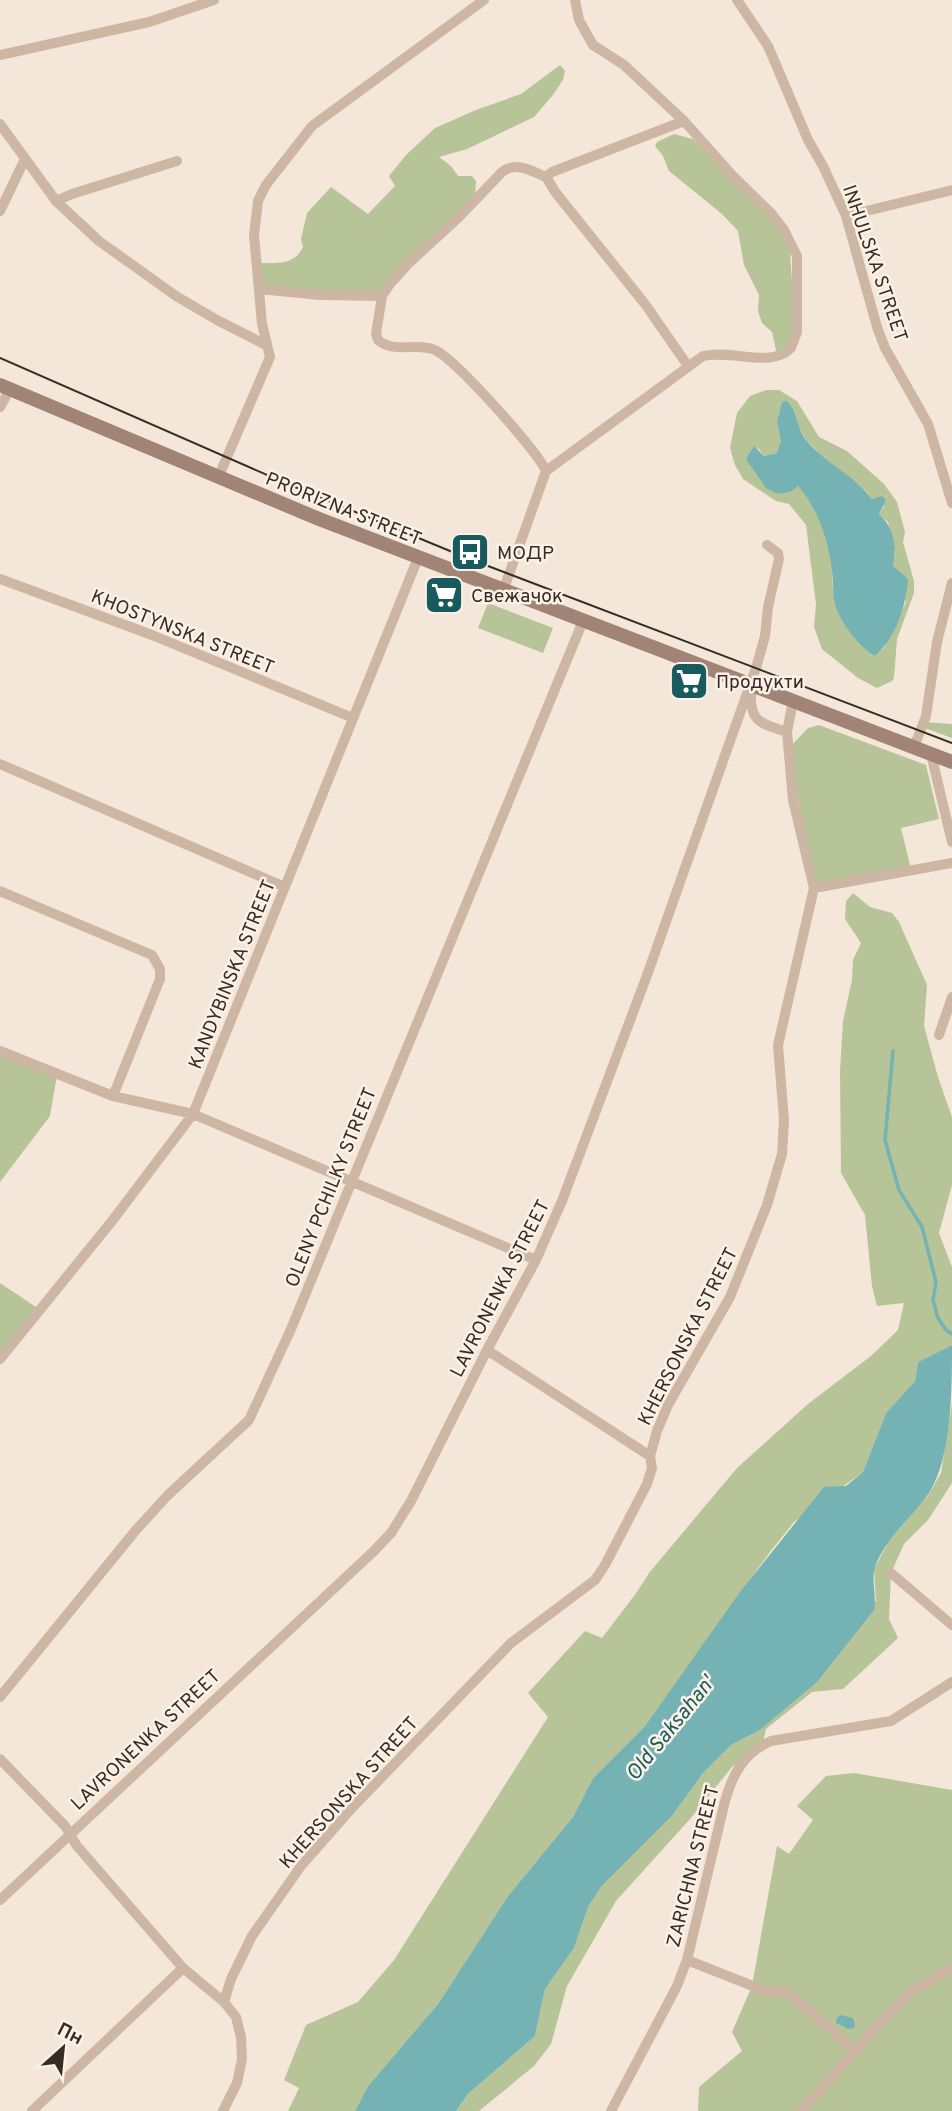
<svg xmlns="http://www.w3.org/2000/svg" width="952" height="2111" viewBox="0 0 952 2111" font-family="Overpass,sans-serif">
<style>
.green{fill:#b6c498;fill-rule:evenodd}
.water{fill:#75b2b4}
.lines{fill:none;stroke-linecap:round;stroke-linejoin:round}
.stream{stroke:#75b2b4;stroke-width:3.5}
.street{stroke:#cdb6a4;stroke-width:10}
.secondary{stroke:#a18475;stroke-width:14}
.tram{stroke:#382b26;stroke-width:2}
.labels{text-anchor:middle;stroke-width:5;stroke-linejoin:round;paint-order:stroke}
.street-label{font-size:19px;fill:#382b26;stroke:#fbf1e6}
.poi-label{font-size:19px;fill:#382b26;stroke:#fbf1e6;text-anchor:start}
.water-label{font-size:21px;font-style:italic;fill:#185a5d;stroke:#fbf1e6}
</style>
<rect width="100%" height="100%" fill="#f4e7d9"/>
<!-- green -->
<path class="green" d="M560,65L565,71L563,80L553,95L534,117L467,149L439,157L451,166L458,176H472L476,181L475,200L382,296L259,289L258,263C276,263 294,266 303,247L301,239L307,213L331,187L368,214L395,186L389,176L406,155L435,128L476,110L521,94Z
M674,134L693,139L736,183L778,227L790,252L795,326L786,348L779,353L776,350L772,332L762,323L758,311L759,295L744,265L738,231L722,214L669,171L663,156L655,146L657,142Z
M766,390H779L797,401L819,437L847,451L884,484L897,502L905,532L903,542L914,581V593L897,639L894,678L892,681L877,688L858,678L822,649L814,627L816,604L806,525L789,504L776,501L743,479L735,465L730,448L737,413L750,396ZM782,402L807,441L821,455L865,490L872,499L884,506L879,514L888,522L895,553L893,566L906,602L884,648L875,656C859,647 836,606 833,588C832,581 833,573 832,566C829,543 817,503 799,487C785,475 762,467 746,459L758,448L764,456L777,453L782,441L777,421Z
M488,603L553,628L543,653L478,628Z
M924,722L952,724V738L922,727Z
M819,725L926,765L939,819L901,828L911,869L814,888L789,748L808,728Z
M853,893L870,907L892,913L899,922L927,985L924,1026L938,1077L952,1117V1185L939,1233L952,1267V1345L918,1362L915,1381L886,1413L863,1472L794,1522L770,1552L645,1726L593,1778L573,1817L508,1896L438,2004L368,2086L355,2111H288L299,2088L284,2080L306,2025L358,2002L394,1960L548,1717L528,1693L585,1631L602,1638L637,1592L649,1573L737,1468L808,1404L871,1356L898,1330L904,1303L877,1306L872,1286L865,1215L841,1173L840,1071L843,1021L852,980L853,960L861,943L845,919L846,901Z
M0,1051L57,1075L50,1116L0,1182Z
M0,1283L39,1309L0,1359Z
M952,1403V1483L928,1520L904,1544L891,1573L889,1619L898,1638L843,1689L812,1692L766,1729L762,1746L732,1767L690,1819L616,1901L567,1986L551,2044L534,2066L479,2111H456L468,2094L535,2036L545,1989L574,1948L588,1907L601,1887L672,1816L703,1773L731,1745L760,1730L876,1601L874,1569L889,1541L929,1494L941,1473Z
M854,1773L952,1790V2111H698L699,2087L742,2051L732,2032L752,1986L777,1846L789,1854L813,1820L797,1806L826,1776Z"/>
<!-- water -->
<path class="water" d="M787,401C797,411 797,429 806,440C825,463 854,475 872,499L882,496L886,500L879,514C894,527 897,547 893,566L908,579C906,606 896,638 875,656C859,647 844,626 837,610C832,598 834,584 832,571C829,542 818,508 798,486L790,492L778,494L766,488L746,459L754,446L764,456L777,453L781,441L777,421L782,402Z
M952,1345C952,1388 952,1457 929,1493C912,1518 886,1537 875,1567C871,1580 877,1596 874,1610L817,1682L760,1730L731,1745L703,1773L672,1816L601,1887L588,1907L574,1948L545,1989L535,2036L468,2094L456,2111H355L368,2086L438,2004L508,1896L573,1817L593,1778L645,1726L740,1592L824,1487L846,1486L863,1472L886,1413L915,1381L918,1362Z
M840,2015L853,2018L855,2025L854,2028L849,2029L836,2023L837,2018Z"/>
<g class="lines">
<!-- stream -->
<path class="stream" d="M893,1051L885,1140L899,1190L922,1227L936,1282L933,1300L938,1318L946,1330L952,1334"/>
<!-- street -->
<path class="street" d="M737,0L768,46L808,140L823,166L846,216L877,327L885,348L928,424L952,503
M0,55L149,22L214,0
M684,121L552,172L546,177L556,193L645,304L688,366
M0,124L56,201L99,241L176,296L217,320L266,345
M546,177C532,171 515,161 502,172L459,217L409,263L390,284L382,296L376,334L378,340C394,354 417,342 435,350C456,360 536,449 546,471
M56,201L72,194L177,161
M0,211L25,159
M846,216L952,190
M259,289L320,295L382,296
M0,407L10,389
M218,478L270,357L262,324L254,235L258,201L266,185L312,126L484,0
M0,579L152,635L353,718
M503,591L546,471L703,356C733,349 770,369 791,348L797,332V256L784,230L771,213L733,176L684,121L624,65L593,45L579,20L575,0
M787,732L793,701
M914,747L926,716L937,642L952,583
M931,754L952,842
M0,764L285,887
M814,888L952,863
M0,891L152,955L160,969V979L113,1096
M939,1035L952,997
M0,1051L113,1096L193,1114L536,1260
M487,1350L650,1456
M0,1359L112,1221L193,1114L418,558
M891,1573L952,1625
M0,1697L136,1530L168,1495L249,1420L291,1329L583,621
M0,1759L65,1826L77,1846L183,1968L224,2002L236,2017L241,2037L242,2059L237,2083L223,2111
M0,1900L374,1551L391,1533L411,1501L487,1350L536,1260L562,1201L646,978L756,668L765,636L768,607L779,559L778,553L767,545
M687,1960L763,1990L772,1992L786,1991L856,2051
M224,2002L231,1979L252,1936L301,1866L352,1808L511,1643L595,1580L605,1565L647,1484L652,1468L650,1456L657,1431L668,1405L730,1297L767,1205L782,1154L784,1120L778,1045L814,888L793,800L787,732C764,724 750,724 751,695
M32,2111L183,1968
M611,2111L677,1986L687,1960L725,1801C733,1773 744,1753 771,1741L891,1721L952,1682
M801,2111L881,2022L911,1992L952,1968"/>
<!-- secondary -->
<path class="secondary" d="M0,385L319,519L952,762"/>
<!-- tram -->
<path class="tram" d="M0,358L290,485L467,558L952,743"/>
</g>
<!-- icons -->
<defs>
<g id="bus-square" transform="scale(2.0125)"><rect x="-9" y="-9" width="18" height="18" rx="4" fill="#185a5d" stroke="#fbf1e6"/><path d="M-5-6H5V4H4V6H2V4H-2V6H-4V4H-5ZM-3.5-4V0h7V-4ZM-3.5 1.2v1.5H-2V1.2ZM2 1.2v1.5H3.5V1.2Z" fill="#fff"/></g>
<g id="supermarket-square" transform="scale(2.0125)"><rect x="-9" y="-9" width="18" height="18" rx="4" fill="#185a5d" stroke="#fbf1e6"/><path d="M-6-5.5h2.5l.6 2H6L4.5 2H-2.5L-4.4-4H-6ZM-1.5 3.2a1.3 1.3 0 1 0 .1 0ZM3 3.2a1.3 1.3 0 1 0 .1 0Z" fill="#fff"/></g>
</defs>
<g fill-rule="evenodd">
<use href="#bus-square" x="470" y="552"/>
<use href="#supermarket-square" x="444" y="595"/>
<use href="#supermarket-square" x="689" y="681"/>
</g>
<g class="labels">
<!-- street labels -->
<g class="street-label">
<text transform="translate(876 263) rotate(71)" y="7">INHULSKA STREET</text>
<text transform="translate(344 508) rotate(22)" y="7">PRORIZNA STREET</text>
<text transform="translate(183 631) rotate(22)" y="7">KHOSTYNSKA STREET</text>
<text transform="translate(231 974) rotate(-68)" y="7">KANDYBINSKA STREET</text>
<text transform="translate(330 1187) rotate(-68)" y="7">OLENY PCHILKY STREET</text>
<text transform="translate(499 1288) rotate(-63)" y="7">LAVRONENKA STREET</text>
<text transform="translate(687 1336) rotate(-63)" y="7">KHERSONSKA STREET</text>
<text transform="translate(145 1739) rotate(-43)" y="7">LAVRONENKA STREET</text>
<text transform="translate(348 1792) rotate(-48)" y="7">KHERSONSKA STREET</text>
<text transform="translate(692 1866) rotate(-76)" y="7">ZARICHNA STREET</text>
</g>
<!-- poi labels -->
<g class="poi-label">
<text x="497" y="559">МОДР</text>
<text x="471" y="602">Свежачок</text>
<text x="716" y="688">Продукти</text>
</g>
<!-- water labels -->
<g class="water-label">
<text transform="translate(670 1728) rotate(-51)" y="7">Old Saksahan'</text>
</g>
</g>
<!-- north arrow -->
<g transform="translate(63 2048) rotate(27)" stroke="#fbf1e6" stroke-width="5" paint-order="stroke">
<path d="M0-5L12 26L0 18L-12 26Z" fill="#382b26"/>
<text y="-10" font-size="19" font-weight="bold" text-anchor="middle" fill="#382b26">Пн</text>
</g>
</svg>
